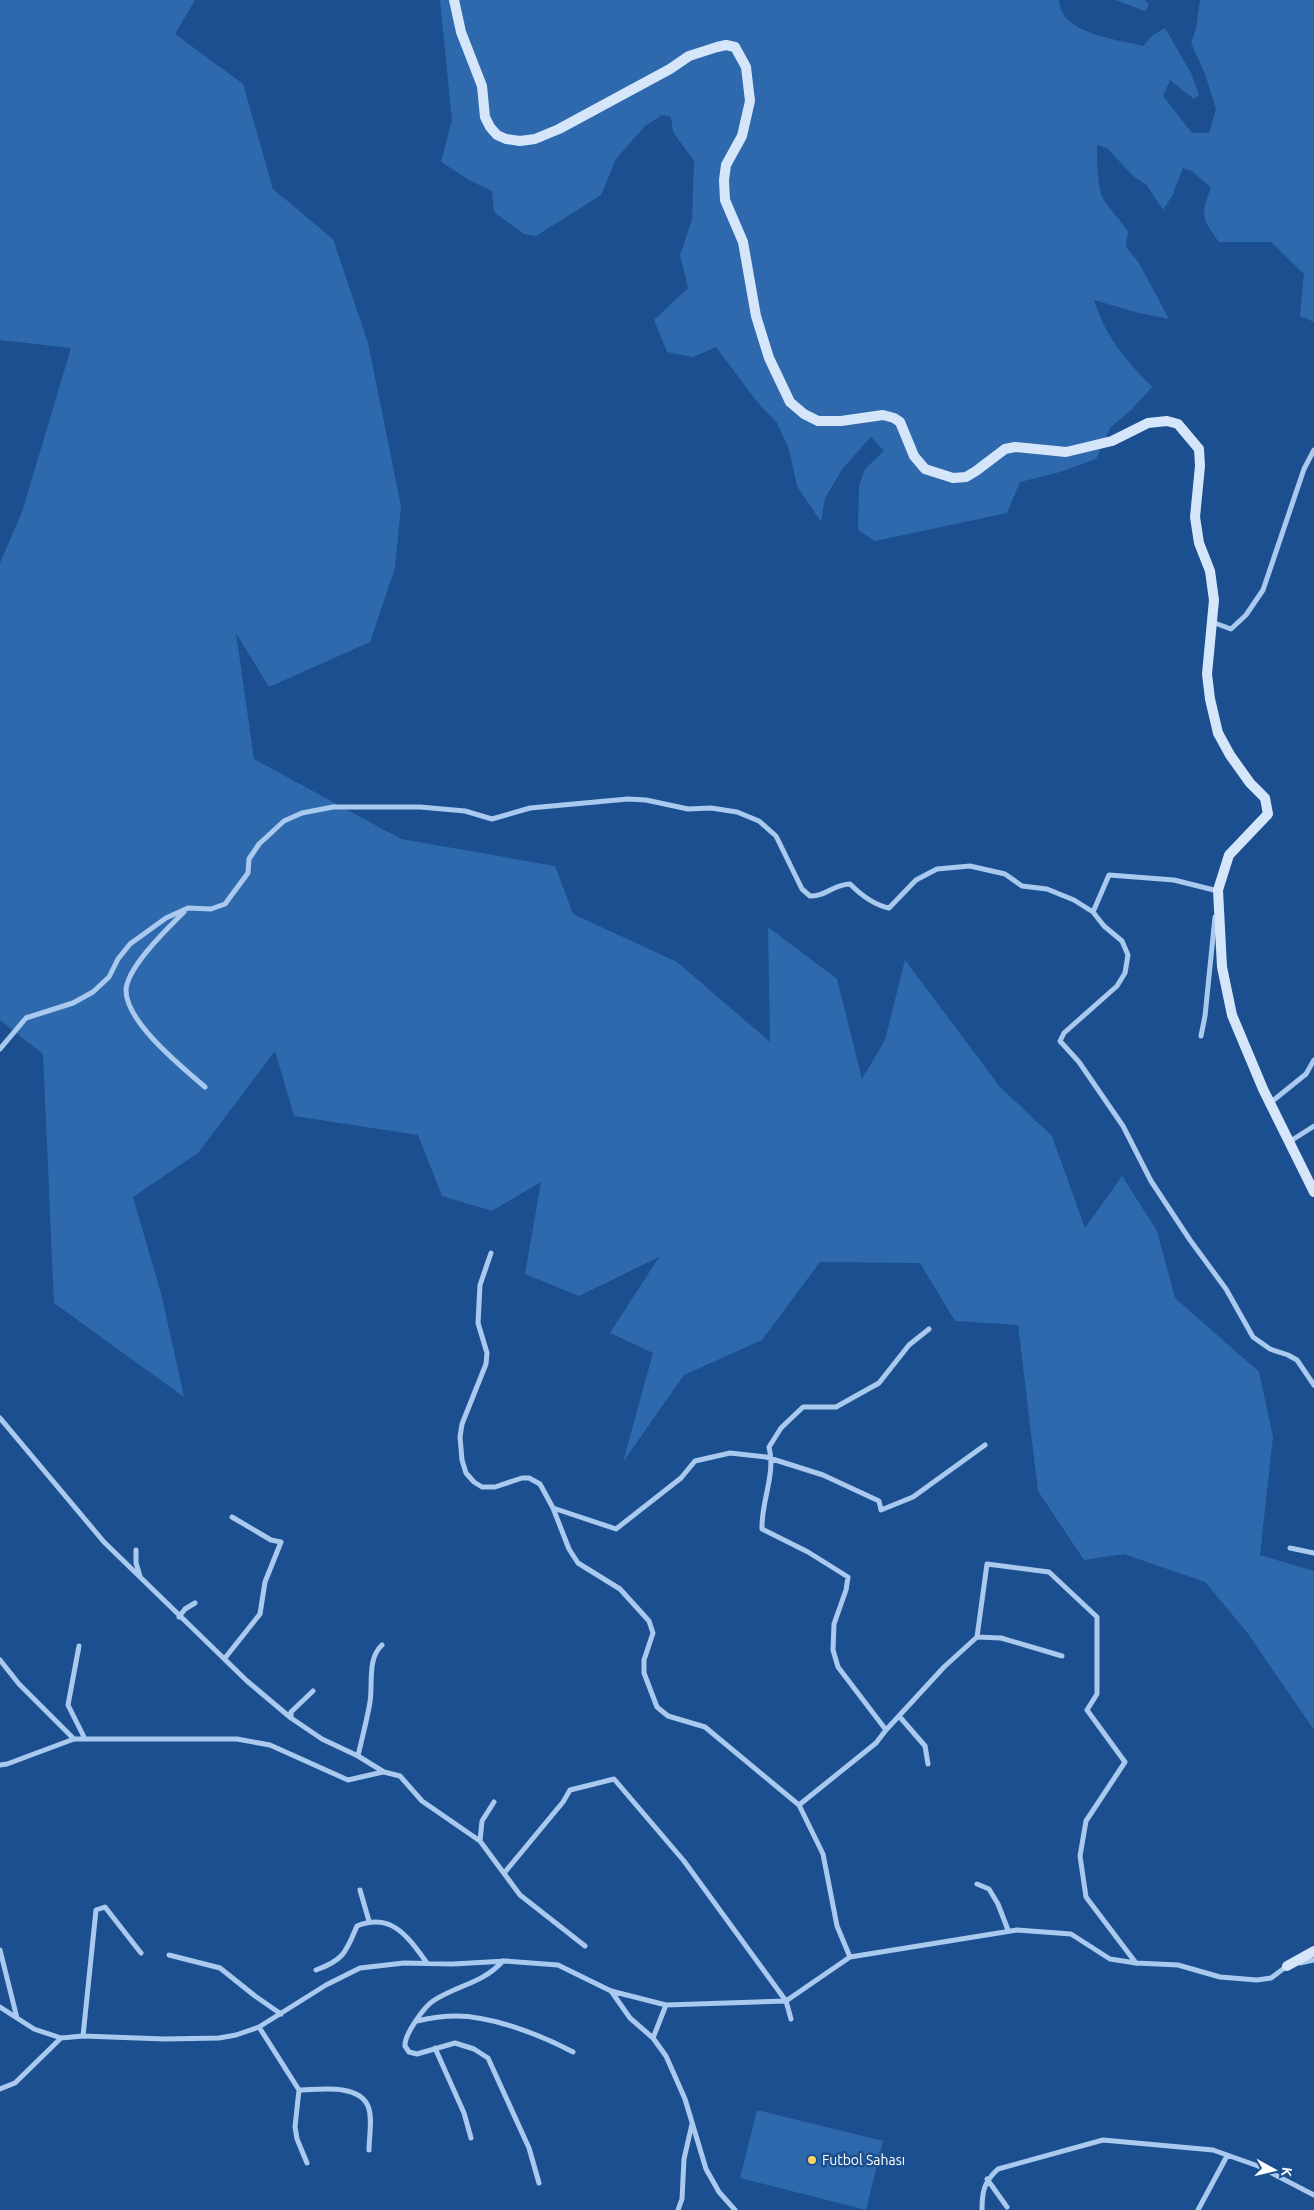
<svg xmlns="http://www.w3.org/2000/svg" width="1314" height="2210" viewBox="0 0 1314 2210" font-family="Ubuntu,sans-serif">
<style>
.green{fill:#2e69ad}
.lines{fill:none;stroke-linecap:round;stroke-linejoin:round}
.street{stroke:#a9c9ee;stroke-width:5}
.secondary{stroke:#d6e6fa;stroke-width:10}
.poi-dot{fill:#ffd166;stroke:#1b4f8f;stroke-width:2}
.labels{text-anchor:middle;stroke-width:5;stroke-linejoin:round;paint-order:stroke}
.poi-label{font-size:14px;fill:#fff;stroke:#1b4f8f;text-anchor:start}
</style>
<rect width="100%" height="100%" fill="#1b4f8f"/>
<!-- green -->
<path class="green" d="M0,0H195L175,34L243,84L273,189L333,239L368,343L401,506L395,568L370,642L269,687L236,633L254,759L401,839L555,866L573,914L677,962L770,1042L768,927L837,979L862,1079L885,1040L905,960L1000,1087L1052,1136L1085,1228L1122,1176L1157,1231L1175,1298L1259,1372L1273,1437L1260,1555L1314,1571V1730L1246,1631L1205,1582L1124,1554L1084,1560L1038,1491L1018,1325L955,1321L920,1263L820,1262L762,1340L684,1375L623,1462L653,1353L610,1333L659,1257L579,1296L525,1274L541,1182L492,1211L442,1196L418,1135L294,1116L275,1051L198,1153L133,1197L162,1297L184,1397L54,1303L43,1054L0,1020V563L22,512L71,348L0,340Z
M440,0H1059C1060,34 1117,39 1143,46L1153,35L1165,28L1191,73L1199,95L1194,99L1170,80L1163,96L1192,133H1209L1216,109L1205,74L1191,43L1196,28L1200,0H1314V322L1300,316L1304,274L1271,242H1219C1202,218 1200,216 1211,188L1192,171L1183,168L1172,196L1163,210L1146,184L1134,177L1107,148L1097,145C1097,158 1097,190 1104,200C1111,211 1121,220 1128,232L1126,247L1139,263L1169,319L1139,313L1094,300C1106,338 1125,359 1152,387L1131,410L1110,428L1096,459L1060,472L1020,482L1007,513L875,541L858,530L859,486L865,469L884,451L871,437L843,468L825,498L821,522L797,486L789,449L777,423L758,403L716,347L693,357L667,352L654,320L688,288L680,255L692,220L694,161L673,132L671,117L662,115L645,126L616,159L601,195L536,236L524,234L494,212L492,191L469,180L441,162L452,120Z
M1115,0H1145L1149,5L1145,11Z
M757,2110L883,2141L866,2210L740,2178Z"/>
<g class="lines">
<!-- street -->
<path class="street" d="M1212,622L1231,629L1246,615L1263,590L1304,469L1314,450
M184,912C168,928 126,968 126,991C127,1023 182,1067 205,1087
M1093,912L1109,875L1174,880L1218,891
M1201,1036L1205,1016L1215,917
M0,1049L26,1018L73,1003L93,992L109,977L118,959L130,944L166,918L188,908L211,909L225,904L248,873L249,859L259,844L284,821L302,813L333,807H420L465,811L492,819L530,808L628,799L646,800L688,809L711,808L737,812L759,821L776,836L802,889L810,896C825,897 834,884 850,884C861,895 874,905 889,908L916,880L937,869L970,866L1005,874L1022,886L1047,889L1074,900L1093,912L1104,926L1122,941L1128,955L1125,973L1117,986L1064,1033L1060,1041L1079,1062L1123,1126L1151,1181L1190,1240L1226,1289L1253,1337L1270,1349L1288,1355L1297,1360L1314,1385
M1270,1103L1306,1074L1314,1060
M1289,1142L1314,1126
M491,1253L480,1285L478,1323L487,1353L486,1364L462,1424L460,1437L462,1460L466,1473L474,1482L482,1487H495L522,1478H529L540,1484L553,1508L569,1549L578,1563L620,1589L649,1621L653,1633L644,1660V1673L657,1707L668,1716L705,1727L799,1805L823,1854L837,1926L850,1957
M0,1418L104,1542L247,1681L291,1718L322,1739L358,1756L384,1772L400,1776L422,1801L480,1841L520,1895L585,1946
M553,1508L616,1529L681,1478L695,1461L730,1453L766,1457L823,1475L879,1501L881,1510L913,1497L985,1445
M1290,1548L1314,1553
M136,1550V1563L140,1576
M179,1617L185,1609L195,1603
M977,1637L1001,1638L1062,1656
M79,1646L68,1705L85,1739
M225,1658L260,1614L265,1582L281,1542L271,1540L232,1517
M0,1660L19,1684L74,1739
M899,1716L925,1746L928,1764
M291,1718V1712L313,1691
M886,1730L838,1667L833,1650L834,1624L846,1590L848,1577L808,1552L762,1529C761,1501 776,1475 769,1447L781,1428L803,1407H836L879,1383L909,1345L929,1329
M358,1756C362,1738 367,1720 370,1702C373,1683 367,1659 382,1645
M0,1765L7,1764L74,1739H237L270,1745L348,1780L383,1772
M799,1805L876,1743L886,1730L944,1667L977,1637L987,1564L1049,1572L1097,1617V1694L1087,1710L1125,1762L1086,1821L1080,1856L1086,1897L1136,1963
M480,1841L482,1821L494,1802
M505,1872L563,1802L570,1790L614,1779L684,1861L786,2001L791,2019
M977,1884L989,1889L998,1904L1008,1930
M360,1890L369,1921
M0,1950L17,2018
M169,1955L220,1968L255,1996L281,2014
M503,1961C482,1984 457,1985 433,2001C424,2007 404,2035 405,2046L409,2052L417,2054L455,2043L474,2049L488,2058L529,2148L539,2183
M1300,1963L1314,1960
M316,1970C344,1960 346,1952 357,1926C392,1912 408,1937 427,1963
M611,1991L630,2018L653,2038L666,2056L685,2099L706,2169L719,2192L735,2210
M0,2007L34,2029L61,2038L83,2036L165,2039L219,2038L236,2035L259,2027L326,1985L360,1968L404,1963L453,1964L506,1961L558,1965L611,1991L666,2005L786,2001L850,1957L1017,1930L1071,1934L1110,1959L1136,1963L1178,1965L1220,1977L1257,1980L1271,1978L1287,1966
M417,2021C430,2018 443,2016 456,2016C492,2016 541,2035 573,2052
M259,2027L299,2090L295,2127L297,2139L307,2163
M83,2036L96,1910L105,1907L141,1953
M653,2038L666,2005
M435,2048L464,2113L471,2138
M0,2089L15,2083L61,2038
M299,2090C318,2090 358,2083 368,2106C373,2118 369,2137 369,2150
M987,2179L1007,2207
M678,2210L682,2199L684,2159L692,2124
M982,2210C982,2191 984,2182 998,2169L1103,2140L1213,2150L1258,2166L1314,2195
M1198,2210L1227,2156"/>
<!-- secondary -->
<path class="secondary" d="M454,0L461,32L482,86L485,117L490,127L497,135L506,139L520,141L535,139L559,129L670,69L689,56L717,47L726,45L735,47L746,67L750,101L742,136L726,165L724,180L725,200L743,242L756,316L769,358L790,402L804,414L818,421H841L883,415L894,418L900,422L914,456L925,469L953,478L966,477L976,471L1005,449L1015,447L1066,452L1112,441L1148,423L1167,421L1178,424L1199,449L1200,466L1195,517L1199,543L1210,571L1214,600L1207,674L1210,699L1218,733L1230,755L1250,783L1265,798L1268,814L1229,855L1218,890L1222,967L1232,1015L1263,1089L1314,1192
M1287,1966L1314,1951"/>
</g>
<!-- markers -->
<circle class="poi-dot" cx="812" cy="2160" r="5"/>
<g class="labels">
<!-- poi labels -->
<g class="poi-label">
<text x="822" y="2165">Futbol Sahası</text>
</g>
</g>
<!-- north arrow -->
<g transform="translate(1274 2170) rotate(98)" stroke="#1b4f8f" stroke-width="4" paint-order="stroke">
<path d="M0-4L9 19L0 12L-9 19Z" fill="#ffffff"/>
<text y="-8" font-size="14" font-weight="bold" text-anchor="middle" fill="#ffffff">K</text>
</g>
</svg>
